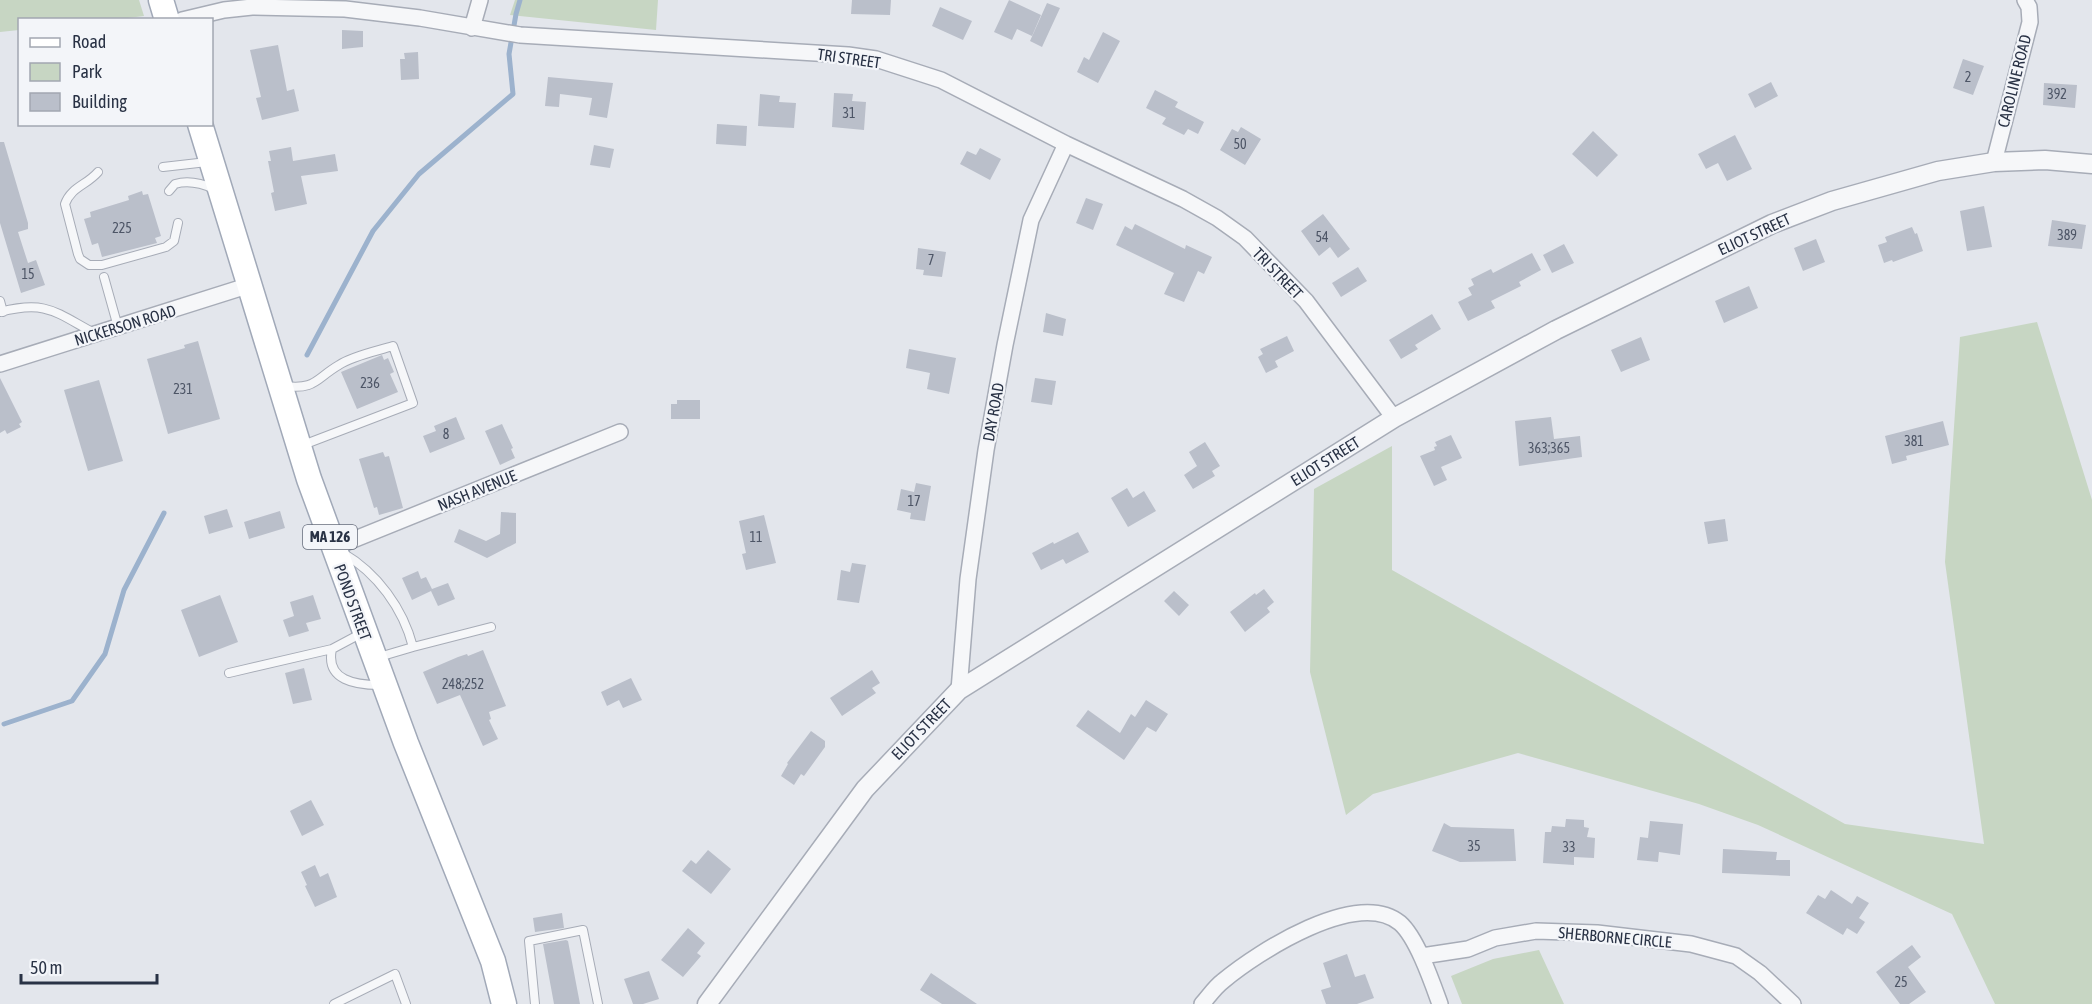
<svg xmlns="http://www.w3.org/2000/svg" width="2092" height="1004" viewBox="0 0 2092 1004" font-family="'Asap Condensed',sans-serif">
<style>
.green{fill:#c7d6c3}
.lines{fill:none;stroke-linecap:round;stroke-linejoin:round}
.stream{stroke:#9cb2cd;stroke-width:5}
.building{fill:#babfca}
.service-casing{stroke:#a7acb7;stroke-width:10}
.minor-casing{stroke:#a7acb7;stroke-width:18}
.tertiary-casing{stroke:#a7acb7;stroke-width:21}
.primary-casing{stroke:#a1a9b8;stroke-width:27}
.service{stroke:#f6f7f9;stroke-width:8}
.minor{stroke:#f6f7f9;stroke-width:15}
.tertiary{stroke:#f6f7f9;stroke-width:18}
.primary{stroke:#fff;stroke-width:24}
.labels{text-anchor:middle;stroke-width:4.5;stroke-linejoin:round;paint-order:stroke}
.number-label{font-size:14px;fill:#4d5566}
.shield{fill:#f3f5f9;stroke:#666c7b;stroke-width:1.5}
.shield-label{font-size:15px;font-weight:bold;fill:#293245}
.street-label{font-size:16px;fill:#293245;stroke:#f3f5f9}
</style>
<rect width="100%" height="100%" fill="#e3e6ec"/>
<!-- green -->
<path class="green" d="M0,0H139L144,16L112,20H20L19,30L0,32Z
M515,0H658L656,30L510,15Z
M2037,322L2092,500V1004H1995L1952,914L1758,825L1699,804L1518,753L1373,794L1346,815L1310,672L1314,489L1392,446V570L1845,824L1984,844L1945,562L1960,337Z
M1539,950L1564,1004H1462L1451,976L1493,959Z"/>
<g class="lines">
<!-- stream -->
<path class="stream" d="M307,355L373,231L419,174L513,94L509,54L516,14L520,0
M4,724L72,701L105,654L124,590L164,513"/>
</g>
<!-- building -->
<path class="building" d="M852,0H891L890,15L851,14Z
M1009,0L1041,15L1032,36L1017,29L1012,40L994,32Z
M1047,3L1060,8L1042,47L1030,41Z
M940,7L972,21L963,40L932,26Z
M342,30L363,31V47L342,49Z
M1103,32L1120,41L1098,83L1077,72L1084,57L1089,60Z
M278,45L287,91L294,89L299,111L262,120L256,98L261,97L250,50Z
M418,52L419,79L401,80L400,59H405L404,53Z
M1963,59L1984,66L1973,95L1953,88Z
M548,77L613,83L607,118L589,115L592,98L560,94L559,107L545,106Z
M1771,82L1778,96L1755,108L1748,94Z
M2044,83L2077,85L2075,108L2043,105Z
M1155,90L1178,102L1175,107L1204,122L1198,134L1188,129L1184,135L1162,124L1166,118L1146,108Z
M834,93L853,94L852,101L866,102L864,130L832,127Z
M760,94L780,96L779,102L796,103L794,128L758,126Z
M717,124L747,126L746,146L716,144Z
M1241,127L1261,139L1245,165L1220,150L1232,129L1238,132Z
M1593,131L1618,155L1597,177L1572,154Z
M1735,135L1752,169L1727,181L1718,163L1706,169L1698,154Z
M0,142H4L28,223V229L18,232L28,263L36,260L45,285L21,293L0,223Z
M594,145L614,149L610,168L590,165Z
M291,147L293,161L335,154L338,171L301,176L307,204L275,211L271,193L274,192L268,161H271L269,151Z
M980,148L1001,159L990,180L960,164L967,151L976,155Z
M142,191L143,195L148,194L161,236L155,238L157,243L102,257L98,243L92,245L84,219L91,217L90,212L129,200L128,196Z
M1086,198L1103,204L1093,230L1076,223Z
M1984,206L1992,247L1967,251L1960,211Z
M1323,214L1350,249L1338,258L1330,247L1319,256L1301,231Z
M2052,220L2086,225L2082,249L2048,246Z
M1135,224L1185,249L1186,245L1212,257L1204,274L1198,271L1184,302L1164,294L1174,273L1116,245L1125,226L1132,230Z
M1912,227L1915,234L1917,233L1923,251L1893,262L1892,260L1884,263L1878,245L1887,242L1885,237Z
M1816,239L1825,262L1803,271L1794,248Z
M1564,244L1574,263L1552,273L1543,255Z
M918,248L946,252L942,277L923,275L924,270L916,269Z
M1532,253L1541,270L1519,282L1521,286L1491,301L1495,308L1468,321L1458,302L1472,295L1468,288L1474,285L1471,279L1491,269L1493,273Z
M1358,267L1367,281L1341,297L1332,283Z
M1749,286L1758,308L1724,323L1715,301Z
M1046,313L1066,319L1063,336L1043,332Z
M1432,314L1441,329L1415,345L1418,349L1401,359L1389,340Z
M1287,336L1294,351L1275,361L1278,367L1266,373L1258,357L1263,354L1260,349Z
M1641,337L1650,360L1621,372L1611,350Z
M198,341L220,419L168,434L147,359L185,348L184,345Z
M909,349L956,358L949,394L927,389L930,373L906,368Z
M382,355L384,360L388,358L394,372L390,374L398,392L357,409L341,372Z
M0,378L22,422L19,424L21,427L7,434L5,430L0,433Z
M1035,378L1056,381L1052,405L1031,402Z
M99,380L123,461L88,471L64,390Z
M677,400H700V419H671V404H677Z
M456,417L465,439L430,453L423,436L436,431L434,426Z
M1551,417L1554,439L1580,436L1582,457L1519,466L1515,421Z
M1943,421L1949,445L1906,456L1907,460L1892,464L1885,436Z
M502,424L513,448L511,449L515,458L500,465L485,431Z
M1451,435L1462,458L1441,467L1447,480L1434,486L1420,456L1435,450L1434,447L1437,446L1435,442Z
M1205,442L1220,466L1212,471L1215,476L1193,489L1184,475L1197,466L1189,452Z
M383,452L385,457L389,456L403,508L379,515L377,507L374,508L359,459Z
M916,483L931,486L925,521L910,519L911,513L897,510L901,489L914,492Z
M1127,488L1133,498L1144,491L1156,511L1128,527L1111,498Z
M227,509L233,527L209,534L204,516Z
M280,511L285,528L249,539L244,522Z
M501,512L516,513V543L487,558L454,542L459,529L486,541L500,534Z
M764,515L776,563L746,570L742,554L746,553L739,521Z
M1725,519L1728,541L1708,544L1704,522Z
M1078,532L1089,552L1066,564L1063,559L1041,570L1032,553L1053,542L1054,544Z
M852,563L866,565L859,603L837,600L841,570L850,572Z
M418,571L421,579L426,577L432,589L448,583L455,599L438,606L431,591L412,600L402,578Z
M1264,589L1274,602L1267,608L1270,612L1245,632L1230,612L1255,593L1256,595Z
M1174,591L1189,605L1179,616L1164,601Z
M220,595L238,642L199,657L181,610Z
M313,595L321,619L306,623L309,631L289,637L283,620L294,616L290,602Z
M483,650L506,706L489,712L491,719L489,720L498,739L483,746L460,695L437,704L423,672L458,657L467,654L468,656Z
M304,668L312,700L293,704L285,673Z
M872,670L880,683L872,688L876,693L842,716L830,698Z
M631,678L642,700L623,708L619,700L607,706L601,692Z
M1146,700L1168,714L1156,732L1147,727L1124,760L1076,726L1088,710L1120,733L1131,714L1135,717Z
M811,731L825,741V747L804,776L801,774L794,785L781,776L788,764L787,763Z
M311,800L324,825L302,836L290,811Z
M1566,819L1584,820V827L1589,828L1587,837L1595,838L1594,858L1574,857V865L1543,863L1545,832H1551L1552,826L1565,827Z
M1650,821L1683,824L1680,855L1659,852L1658,862L1637,860L1640,837L1648,838Z
M1444,823L1451,827L1514,829L1516,861L1460,862L1432,851Z
M1723,849L1777,852L1776,860H1790V876L1722,873Z
M708,850L731,869L711,894L682,871L691,860L696,864Z
M315,865L320,877L328,873L337,897L315,907L305,886L307,885L301,872Z
M1831,890L1852,904L1857,896L1869,903L1859,918L1865,922L1857,934L1847,928L1843,935L1806,913L1818,895L1825,899Z
M562,913L564,928L535,932L533,918Z
M688,928L705,943L697,953L701,956L683,977L661,960Z
M566,940L568,941L580,1004H554L543,944Z
M1912,945L1921,957L1908,967L1926,992L1909,1004H1900L1876,972Z
M1347,954L1355,977L1365,974L1374,998L1357,1004H1326L1321,990L1331,987L1323,963Z
M649,971L659,999L643,1004H633L624,979Z
M931,973L977,1004H942L920,990Z"/>
<g class="lines">
<!-- service casing -->
<g class="service-casing">
<path id="service" d="M163,167L207,162
M98,172C87,185 71,187 65,204L78,254L80,259L89,265H102L166,247L174,241L178,223
M169,191L175,184C189,180 201,183 214,189
M104,277L118,327
M0,301L3,312
M0,312C46,300 55,312 94,333
M284,386C316,390 315,379 339,365C352,356 377,351 393,346L413,403L303,445
M343,553C377,573 403,608 413,647L379,657
M362,633L332,649C325,681 357,685 379,685
M413,647L491,627
M229,673L332,649
M334,1004L395,974L406,1004
M535,1004L529,941L583,930L598,1004"/>
</g>
<!-- minor casing -->
<g class="minor-casing">
<path id="minor" d="M182,20L224,10L252,7L345,9L420,18L520,35L848,55L876,59L941,80L1066,144L1183,199L1217,218L1245,238L1306,301L1394,418
M472,28L480,0
M1994,162L2030,22L2029,7L2025,0
M0,364L250,285
M333,548L620,432
M959,690L968,579L986,450L1005,345L1031,220L1066,144
M1422,956L1468,949L1495,938L1536,931L1597,933L1691,944L1736,956L1760,973L1793,1004
M1202,1004C1209,996 1215,987 1223,981C1258,952 1357,888 1400,923C1417,938 1432,982 1440,1004"/>
</g>
<!-- tertiary casing -->
<g class="tertiary-casing">
<path id="tertiary" d="M707,1004L865,789L959,690L1394,418L1556,330L1772,224L1832,201L1938,171L1994,162L2045,160L2092,164"/>
</g>
<!-- primary casing -->
<g class="primary-casing">
<path id="primary" d="M161,0L167,20
M200,124L309,479L406,743L493,961L504,1004"/>
</g>
<!-- service -->
<use href="#service" class="service"/>
<!-- minor -->
<use href="#minor" class="minor"/>
<!-- tertiary -->
<use href="#tertiary" class="tertiary"/>
<!-- primary -->
<use href="#primary" class="primary"/>
</g>
<g class="labels">
<!-- number labels -->
<g class="number-label">
<text x="1968" y="82">2</text>
<text x="2057" y="99">392</text>
<text x="849" y="118">31</text>
<text x="1240" y="149">50</text>
<text x="122" y="233">225</text>
<text x="2067" y="240">389</text>
<text x="1322" y="242">54</text>
<text x="931" y="265">7</text>
<text x="28" y="279">15</text>
<text x="370" y="388">236</text>
<text x="183" y="394">231</text>
<text x="446" y="439">8</text>
<text x="1914" y="446">381</text>
<text x="1549" y="453">363;365</text>
<text x="914" y="506">17</text>
<text x="756" y="542">11</text>
<text x="463" y="689">248;252</text>
<text x="1474" y="851">35</text>
<text x="1569" y="852">33</text>
<text x="1901" y="987">25</text>
</g>
<!-- shield labels -->
<rect class="shield" x="303" y="525" width="54" height="24" rx="4.5"/>
<g class="shield-label">
<text x="330" y="542">MA 126</text>
</g>
<!-- street labels -->
<g class="street-label">
<text transform="translate(849 58) rotate(8)" y="6">TRI STREET</text>
<text transform="translate(2014 81) rotate(-76)" y="6">CAROLINE ROAD</text>
<text transform="translate(1754 234) rotate(-25)" y="6">ELIOT STREET</text>
<text transform="translate(1278 273) rotate(46)" y="6">TRI STREET</text>
<text transform="translate(125 325) rotate(-17)" y="6">NICKERSON ROAD</text>
<text transform="translate(993 412) rotate(-80)" y="6">DAY ROAD</text>
<text transform="translate(1325 461) rotate(-32)" y="6">ELIOT STREET</text>
<text transform="translate(477 490) rotate(-22)" y="6">NASH AVENUE</text>
<text transform="translate(353 602) rotate(70)" y="6">POND STREET</text>
<text transform="translate(921 729) rotate(-46)" y="6">ELIOT STREET</text>
<text transform="translate(1615 937) rotate(5)" y="6">SHERBORNE CIRCLE</text>
</g>
</g>
<!-- legend -->
<rect x="18" y="18" width="195" height="108" fill="#f3f5f9" stroke="#a2a7b1" stroke-width="1.5"/>
<rect x="30" y="38" width="30" height="9" fill="#ffffff" stroke="#a2a7b1" stroke-width="1.5"/>
<text x="72" y="48" font-size="18" fill="#293245">Road</text>
<rect x="30" y="63" width="30" height="18" fill="#c7d6c3" stroke="#a2a7b1" stroke-width="1.5"/>
<text x="72" y="78" font-size="18" fill="#293245">Park</text>
<rect x="30" y="93" width="30" height="18" fill="#babfca" stroke="#a2a7b1" stroke-width="1.5"/>
<text x="72" y="108" font-size="18" fill="#293245">Building</text>
<!-- scale -->
<path d="M21 974v9h136v-9" fill="none" stroke="#293245" stroke-width="3"/>
<text x="30" y="974" font-size="18" fill="#293245" stroke="#f3f5f9" stroke-width="4.5" paint-order="stroke">50 m</text>
</svg>
